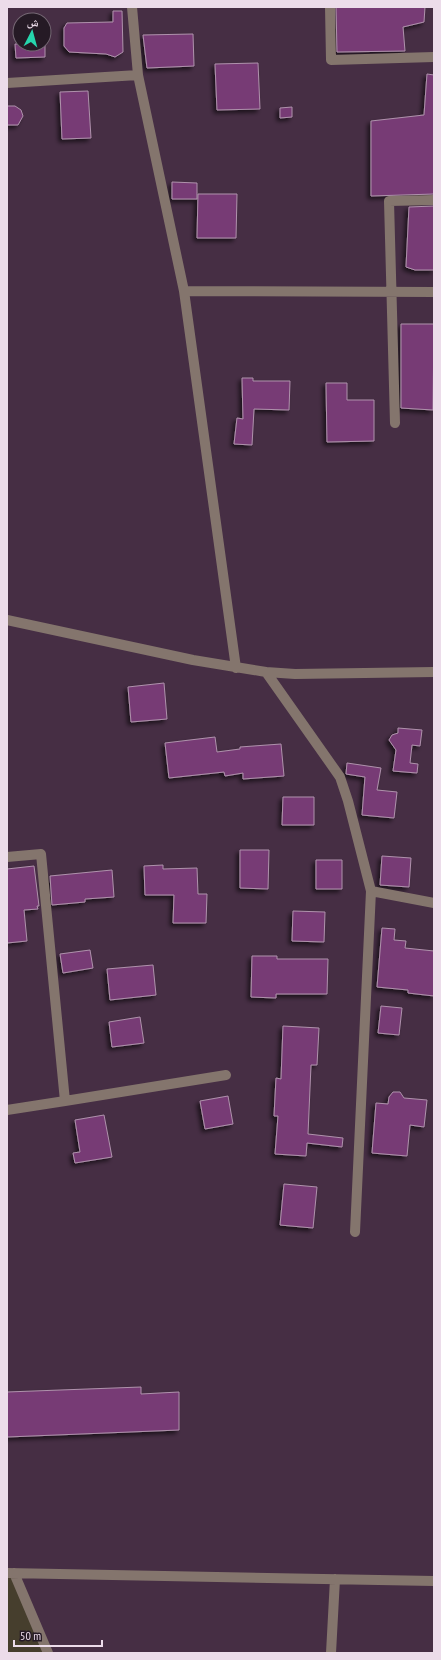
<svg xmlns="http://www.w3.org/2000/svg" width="441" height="1660" viewBox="0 0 441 1660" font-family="'PT Sans Narrow','Noto Naskh Arabic',sans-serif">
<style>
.industrial{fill:#463e2d}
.building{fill:#773b75;stroke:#af92ac;filter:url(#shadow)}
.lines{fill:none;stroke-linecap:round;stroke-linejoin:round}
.minor{stroke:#84756d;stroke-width:10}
</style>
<defs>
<filter id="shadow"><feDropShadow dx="-3" dy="3" stdDeviation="2" flood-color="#0009"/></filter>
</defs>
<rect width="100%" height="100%" fill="#462e44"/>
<!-- industrial -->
<path class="industrial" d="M7,1573H14L48,1653H7Z"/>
<!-- building -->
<path class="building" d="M336,7H425L424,22L403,27L405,51L337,52Z
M113,11H122L123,52L115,57L106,54L69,52L64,46V28L67,23L113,22Z
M193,34L194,66L147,68L143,35Z
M15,44H45V57L16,58Z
M258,63L260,109L217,110L215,64Z
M427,74L434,75V194L371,196V121L424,115Z
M88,91L91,138L62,139L60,92Z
M7,106H15L21,110L23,116L18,125H7Z
M292,107V117L280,118V108Z
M172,182L197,183V199H172Z
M198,194H237L236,238H197Z
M434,206V270H415L406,267L409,207Z
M401,324H434L433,410L401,408Z
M242,378H253V381H290L289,410L254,409L252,445L234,444L237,418L243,419Z
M326,383H347V400H374V441L327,442Z
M164,683L167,719L131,722L128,687Z
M398,728L422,730L420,746L412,745L410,763L418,764L417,773L393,771L396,750L389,740L392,735L398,733Z
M215,737L217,752L240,749V747L281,744L284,776L243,779V773L225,776L224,772L169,778L165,743Z
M347,763L381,768L377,790L397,792L394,818L362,815L365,777L346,774Z
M283,797H314V825H282Z
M240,850H269L268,889L240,888Z
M382,856L411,858L409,887L380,885Z
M316,860H342V889H316Z
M163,865V869L197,868L198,894H207L206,923H173L174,895H145L144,866Z
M34,866L39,906H37L38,909L24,910L27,941L7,943V869Z
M112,870L114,897L85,899V902L52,905L50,876Z
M293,911L325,912L324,942L292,941Z
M382,928L395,929L394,940L406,941L405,948L434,951V996L408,993V990L377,987Z
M90,950L93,968L63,973L60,954Z
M252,956H277V959H328L327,994H276V998L251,997Z
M153,965L156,995L110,1000L107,969Z
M381,1006L402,1008L399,1035L378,1033Z
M140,1017L144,1043L112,1047L109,1022Z
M283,1026L319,1028L317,1065H311L308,1134L343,1138L342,1147L307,1143L306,1156L275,1154L278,1116H274L276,1078L281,1079Z
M393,1092H400L404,1098L427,1100L424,1127L410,1125L407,1156L372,1153L376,1103L388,1104L389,1097Z
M228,1096L233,1124L205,1129L200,1101Z
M104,1115L112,1157L75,1163L73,1153L80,1152L75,1120Z
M284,1184L317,1187L313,1228L280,1225Z
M141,1387V1394L179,1392V1430L7,1437V1392Z"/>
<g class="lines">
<!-- minor -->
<path class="minor" d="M132,7L138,75L184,291L236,668
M330,7L331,60L434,57
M7,83L138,75
M184,291L434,292
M395,423L389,201L434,200
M7,620L193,660L266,672L295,674L434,672
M266,672L340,777L348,801L371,891L355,1232
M7,857L41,854L65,1101L7,1110
M371,891L434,903
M65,1101L226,1075
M7,1573L434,1581
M14,1573L48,1653
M331,1653L335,1579"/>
</g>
<!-- border -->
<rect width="441" height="1660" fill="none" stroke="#ecdcea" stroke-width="16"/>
<!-- north arrow -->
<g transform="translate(32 32) rotate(6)"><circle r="19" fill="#251a25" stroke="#756874"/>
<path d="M0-3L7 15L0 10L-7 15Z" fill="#26d5ad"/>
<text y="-6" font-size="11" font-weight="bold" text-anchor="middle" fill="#ecdcea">ش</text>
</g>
<!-- scale -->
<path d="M14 1640v6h88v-6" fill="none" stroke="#ecdcea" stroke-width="2"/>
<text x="20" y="1640" font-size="12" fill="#ecdcea" stroke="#251a25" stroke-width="3" paint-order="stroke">50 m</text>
</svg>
